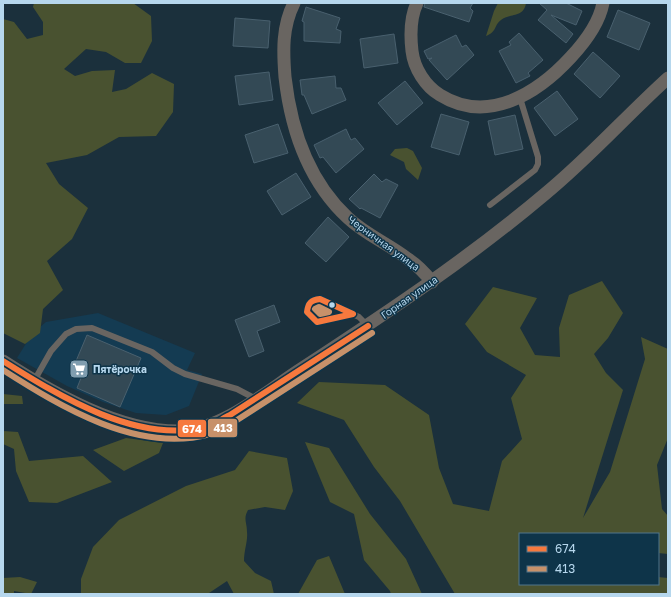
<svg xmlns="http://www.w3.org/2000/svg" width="671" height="597" viewBox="0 0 671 597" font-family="'Golos Text',sans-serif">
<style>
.built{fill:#143b52}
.green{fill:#495230}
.building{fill:#334955;stroke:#49606e}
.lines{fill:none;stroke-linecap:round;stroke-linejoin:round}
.service{stroke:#696561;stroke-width:6}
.minor{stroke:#696561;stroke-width:13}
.bus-1-casing{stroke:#0e3449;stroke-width:9}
.bus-2-casing{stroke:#0e3449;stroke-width:9}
.bus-1{stroke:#f6793e;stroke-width:6}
.bus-2{stroke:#c7916a;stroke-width:6}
.bus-dot{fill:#b6d7ed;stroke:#0e3449;stroke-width:1.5}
.labels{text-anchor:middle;stroke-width:3;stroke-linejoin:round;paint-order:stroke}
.street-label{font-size:10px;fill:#b6d7ed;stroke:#0e3449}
.poi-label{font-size:10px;font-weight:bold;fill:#b6d7ed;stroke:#0e3449;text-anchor:start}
.line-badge{stroke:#0e3449;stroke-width:1.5}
.badge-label{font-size:11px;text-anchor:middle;font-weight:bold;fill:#fff}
</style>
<rect width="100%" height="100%" fill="#1b303c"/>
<!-- built -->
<path class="built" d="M98,313L195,353L187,370L202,374L189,406L166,415L136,413L103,402L67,386L17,358L32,334L46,322Z"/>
<!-- green -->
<path class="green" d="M34,3H133L151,16L152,41L141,63H125L106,52L86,49L64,69L75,76L92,71L115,70L112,92L126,89L152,73L174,84L173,112L156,136L119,137L87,155L46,163L59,184L88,208L72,239L47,261L63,290L43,309L40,333L25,344L3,333V19L14,22L27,39L43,35V22L33,7Z
M498,3H526C524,18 510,13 501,20C494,25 497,32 486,36L494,11Z
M407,148L413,151L422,168L418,180L406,169L404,162L390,155L395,149Z
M602,281L623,313L608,338L594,354L606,373L623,390L583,518L610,472L645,359L641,337L668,349V438L657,465L662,509L668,516V554L658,553V534H520V584H658V577L668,578V594H455L400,501L374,467L344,420L297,403L319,382L385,385L429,415L439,468L453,504L489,511L502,461L522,439L511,398L526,375L487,352L465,324L493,287L537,298L520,328L535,355L560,357L559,328L569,295Z
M3,394L22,396L23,404H3Z
M3,431L18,432L29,461L83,456L112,482L57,503L29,502L16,471L14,449L3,444Z
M126,438L163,443L159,453L124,471L93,450Z
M305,442L329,448L370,514L406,559L422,594H391L390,591L364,560L354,514L330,502Z
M249,451L287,458L293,491L285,510L265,507L248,510C243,519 247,522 247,532C248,541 244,550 244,561L255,573L271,581L274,594H234L227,581L209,593L210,594H81V579L93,547L119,520L186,486L235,470Z
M329,556L345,594H298L317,560Z
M20,577L37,582L31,594L14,591V594H3V578Z"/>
<!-- building -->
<path class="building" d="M425,3H473L470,8L473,11L469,22L424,7Z
M539,3H566L582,11L576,25L551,15L573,34L566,43L538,20L547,10Z
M306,7L340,18L336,29L341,31L340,43L304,41V22L302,21Z
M618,10L650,23L639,50L607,37Z
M235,18L270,21L268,48L233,46Z
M519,33L543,60L528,73L530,76L516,83L499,51L511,45L509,42Z
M394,34L398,63L364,68L360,39Z
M456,35L462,47L466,45L474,55L447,80L429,60L432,58L428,59L424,51Z
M593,52L620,76L600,98L574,74Z
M269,72L273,100L239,105L235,76Z
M335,76L336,88H341L346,100L312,114L304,95H302L300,80Z
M405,81L423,103L397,125L378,103Z
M557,91L578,119L555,136L534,108Z
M441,114L469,122L459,155L431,147Z
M515,115L523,149L495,155L488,121Z
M278,124L288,153L254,163L245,135Z
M346,129L351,140L355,138L364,149L336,173L323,157L320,158L314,145Z
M296,173L311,197L282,215L267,191Z
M374,174L382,182L386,179L398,185L380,218L361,208L360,209L349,199Z
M328,217L349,237L326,262L305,243Z
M274,305L280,322L257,331L264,351L249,357L235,320Z
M87,335L141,358L120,407L77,388L81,378L71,373Z"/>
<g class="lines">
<!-- service -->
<path class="service" d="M490,205L535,170L538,164V157L520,98
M353,314C340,315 330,322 317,322L307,312L308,305L313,300L320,299L359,317L368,326
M34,381L51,351L66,334L76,329L92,328L152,352L173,368L185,374L237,389L256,399"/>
<!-- minor -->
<path class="minor" d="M294,3C282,27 283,51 285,77C291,130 308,181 348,218C366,235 389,244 408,259C417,265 425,273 432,282
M417,3C410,18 410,34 412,51C414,68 425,86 440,95C488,125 538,93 571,57C585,42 599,24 603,3
M3,361C52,393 120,432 180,431C222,430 267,391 301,369C385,314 468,259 545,194C589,158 626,116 668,78"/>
<!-- bus-1 casing -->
<g class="bus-1-casing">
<path id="bus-1" d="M320,299L353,314L317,322L307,312C308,303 311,300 320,299Z
M3,361C59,396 140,446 208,426C216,424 223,418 230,415L368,326"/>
</g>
<!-- bus-2 casing -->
<g class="bus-2-casing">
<path id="bus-2" d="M319,307L329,312L320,314L315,309Z
M3,370C61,407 138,454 210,434C218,431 226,426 234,422L372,333"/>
</g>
<!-- bus-1 -->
<use href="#bus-1" class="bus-1"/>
<!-- bus-2 -->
<use href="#bus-2" class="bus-2"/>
</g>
<!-- icons -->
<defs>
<g id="supermarket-square" transform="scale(1)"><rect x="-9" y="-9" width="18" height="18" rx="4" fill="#809daf" stroke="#0e3449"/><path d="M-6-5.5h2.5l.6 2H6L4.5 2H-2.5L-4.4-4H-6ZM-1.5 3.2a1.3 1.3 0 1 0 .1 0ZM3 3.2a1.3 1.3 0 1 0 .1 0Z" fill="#fff"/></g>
</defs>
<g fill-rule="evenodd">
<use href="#supermarket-square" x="79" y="369"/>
</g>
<!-- markers -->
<circle class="bus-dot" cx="332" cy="305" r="3.5"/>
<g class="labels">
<!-- street labels -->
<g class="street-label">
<text transform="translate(384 243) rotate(36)" y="4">Черничная улица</text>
<text transform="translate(409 297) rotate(-35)" y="4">Горная улица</text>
</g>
<!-- poi labels -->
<g class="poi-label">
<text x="93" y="373">Пятёрочка</text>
</g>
</g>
<g class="line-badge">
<rect x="207" y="418" width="31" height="20" rx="4" fill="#c7916a"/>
<rect x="177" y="419" width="30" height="19" rx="4" fill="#f6793e"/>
</g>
<g class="badge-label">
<text x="223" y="432">413</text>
<text x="192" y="433">674</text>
</g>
<!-- border -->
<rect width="671" height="597" fill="none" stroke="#b6d7ed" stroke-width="8"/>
<!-- legend -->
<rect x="519" y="533" width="140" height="52" fill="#0e3449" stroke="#51758b"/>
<rect x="527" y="546" width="20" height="6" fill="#f6793e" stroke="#51758b"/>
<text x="555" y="553" font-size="12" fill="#b6d7ed">674</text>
<rect x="527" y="566" width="20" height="6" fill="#c7916a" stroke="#51758b"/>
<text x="555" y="573" font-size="12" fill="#b6d7ed">413</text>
</svg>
